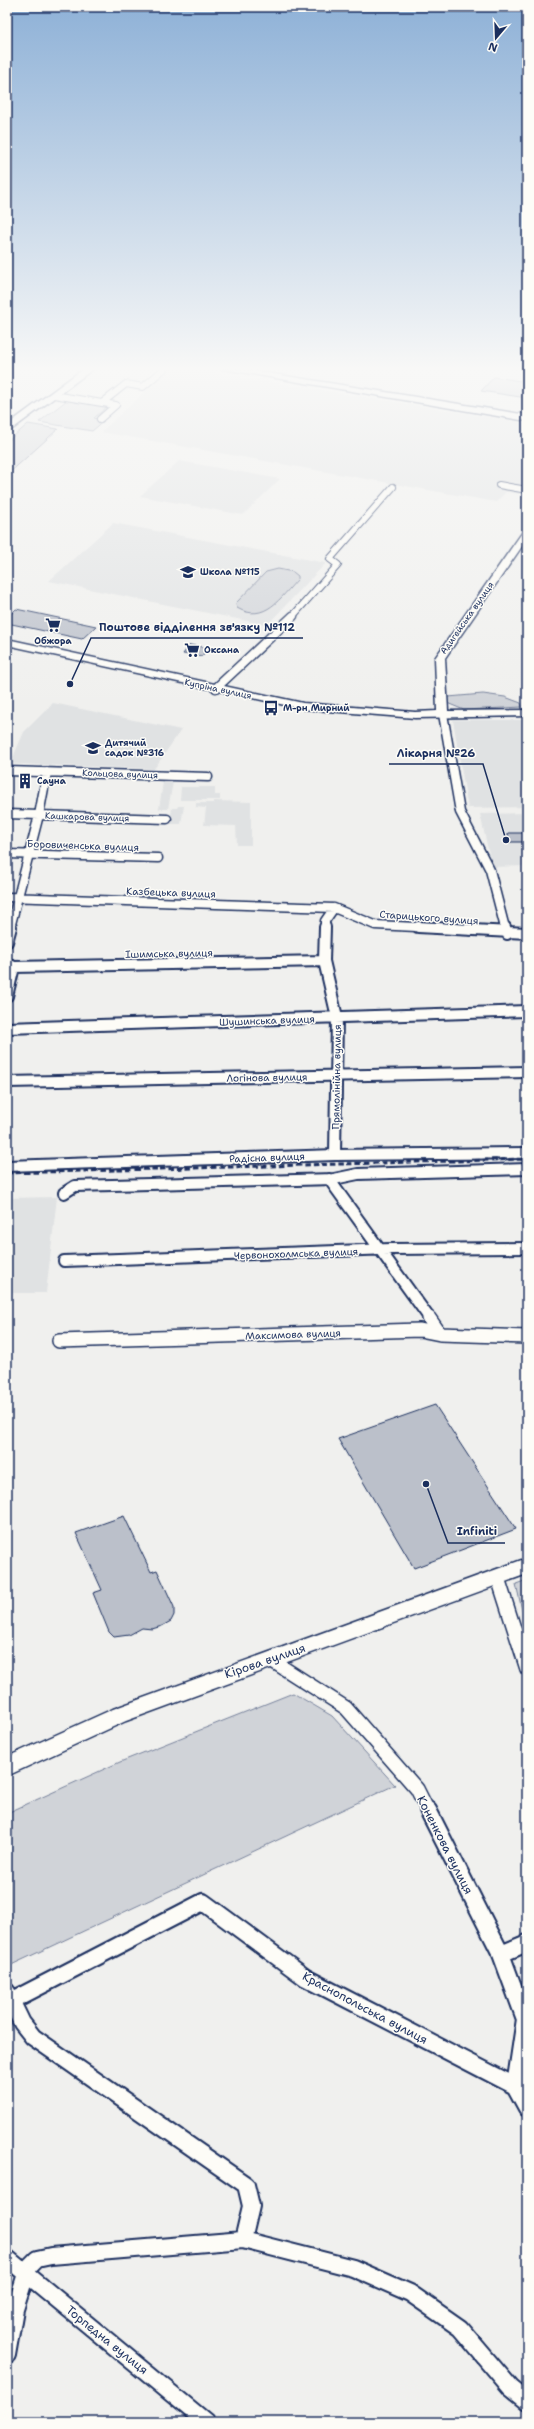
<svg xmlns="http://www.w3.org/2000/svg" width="534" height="2429" viewBox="0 0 534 2429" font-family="'Shantell Sans',sans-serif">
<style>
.built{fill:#e0e2e3}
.green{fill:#d0d3d8;stroke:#76819b}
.building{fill:#bbc0ca;stroke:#1b2f5e}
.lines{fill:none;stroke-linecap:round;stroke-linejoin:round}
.street-far4-casing{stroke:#1b2f5e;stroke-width:8}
.street-far3-casing{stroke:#1b2f5e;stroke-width:11}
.street-far2-casing{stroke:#1b2f5e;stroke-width:14}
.street-far1-casing{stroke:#1b2f5e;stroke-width:16}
.street-casing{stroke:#1b2f5e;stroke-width:20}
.secondary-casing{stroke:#1b2f5e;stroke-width:3}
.primary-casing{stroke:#1b2f5e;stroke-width:3}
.street-far4{stroke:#fdfcf7;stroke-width:6}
.street-far3{stroke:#fdfcf7;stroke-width:8}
.street-far2{stroke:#fdfcf7;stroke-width:10}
.street-far1{stroke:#fdfcf7;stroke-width:13}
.street{stroke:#fdfcf7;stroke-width:16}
.secondary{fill:#fdfcf7;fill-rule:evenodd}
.primary{fill:#fdfcf7;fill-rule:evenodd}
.rail{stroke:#1b2f5e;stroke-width:3;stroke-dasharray:5.5 3;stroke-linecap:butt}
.labels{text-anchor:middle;stroke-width:3;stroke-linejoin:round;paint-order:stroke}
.far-poi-label{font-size:9px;font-weight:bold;fill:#1b2f5e;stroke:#fdfcf7;text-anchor:start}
.far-street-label{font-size:9px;fill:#1b2f5e;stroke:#fdfcf7}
.street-label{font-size:10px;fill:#1b2f5e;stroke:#fdfcf7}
.near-street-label{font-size:12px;fill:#1b2f5e;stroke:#fdfcf7}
.leader{fill:none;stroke:#1b2f5e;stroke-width:1.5}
.callout-dot{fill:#1b2f5e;stroke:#fdfcf7;stroke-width:1.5}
.callout-label{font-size:11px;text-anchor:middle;font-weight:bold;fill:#1b2f5e;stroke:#fdfcf7;stroke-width:3;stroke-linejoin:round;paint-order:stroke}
</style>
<rect width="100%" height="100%" fill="#f0f0ee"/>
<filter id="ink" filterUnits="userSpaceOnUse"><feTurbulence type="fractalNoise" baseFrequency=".025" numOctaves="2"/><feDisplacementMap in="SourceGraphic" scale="8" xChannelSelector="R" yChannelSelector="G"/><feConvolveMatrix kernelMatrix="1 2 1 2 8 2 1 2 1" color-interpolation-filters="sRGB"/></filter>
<g filter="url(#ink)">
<!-- built -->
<path class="built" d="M170,369H188L527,423V495L506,492L496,502L101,432Z
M179,461L280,479L243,515L140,496Z
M113,523L326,563L267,625L49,581Z
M53,703L181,730L154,769L10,764L24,732Z
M453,720H527V807L468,808Z
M163,782H173L168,809H159Z
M181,787H215V795H220V800H180Z
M214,801L251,802V845H237L236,826L204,825L206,808L196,807V803H214Z
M178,806H184L181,824H170L172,808H177Z
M527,813V866L492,867L480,814Z
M57,1197L46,1293H7V1198Z"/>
<!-- green -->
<path class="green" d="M67,400L108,406L94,418L104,421L92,431L39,422Z
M28,424L58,429L7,475V442Z
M278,569L293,572L298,576V579C281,597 265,624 237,608L236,603L266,572Z
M483,694L505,697L521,703L522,707L464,710L447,703L446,699L448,697Z
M527,1580V1632L516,1584Z
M293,1693L332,1716L395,1785L7,1967V1813L120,1762Z"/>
<!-- building -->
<path class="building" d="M494,377L527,382V398L481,391Z
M16,609L96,626L82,639L7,623V618Z
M190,645L208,648L202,656L183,654Z
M508,833H527V842H509Z
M435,1405L516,1529L414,1568L338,1439Z
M124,1516L151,1572L157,1570L174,1607V1615L171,1621L162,1626L152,1629L142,1628L129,1635L114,1637L109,1632L93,1593L102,1590L76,1533Z"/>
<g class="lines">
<!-- street-far4 casing -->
<g class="street-far4-casing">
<path id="street-far4" d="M54,395L102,403L126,384L143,387L164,369
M100,419L116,405L102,403
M499,485L527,490
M292,617L338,565L330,559L393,487"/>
</g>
<!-- street-far3 casing -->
<g class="street-far3-casing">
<path id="street-far3" d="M216,688L293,616
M443,714L460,812L490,870L505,928
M7,771L208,777
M7,814L167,819
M7,854L158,858
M7,897L334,908L375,925L437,928
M10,928L39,815L47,772
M325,928V921L334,908"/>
</g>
<!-- street-far2 casing -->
<g class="street-far2-casing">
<path id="street-far2" d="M325,927L324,961L337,1017L335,1155
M418,927L527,933
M505,927L507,934
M7,942L11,927
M7,963L14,967L7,996
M14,967L324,961
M7,1028L527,1011
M7,1082L527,1072
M7,1166L335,1155L527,1153
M329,1179L430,1319
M64,1193L75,1186L334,1179L358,1174L527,1169
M64,1261L390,1249L527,1248"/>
</g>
<!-- street-far1 casing -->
<g class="street-far1-casing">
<path id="street-far1" d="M429,1318L440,1334
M59,1341L420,1330L440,1334L527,1337
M498,1578L527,1669
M271,1660L346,1708L417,1789L428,1811"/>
</g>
<!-- street casing -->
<g class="street-casing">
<path id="street" d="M428,1810L501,1954L525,2019L515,2086
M501,1954L527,1943
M7,1992L22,2023L33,2037L246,2185L251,2206L243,2240
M13,2000L203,1902L306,1978L515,2086L527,2108
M7,2258L206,2422
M7,2355L15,2309L26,2274L24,2272L37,2259L51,2256L243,2240L353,2268L410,2293L460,2328L511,2388L527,2401"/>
</g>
<!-- secondary casing -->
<g class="secondary-casing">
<path id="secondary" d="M223,369H243L527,415V421Z
M527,529V539L445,658L448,711L527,710V716L415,718L303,709L7,645V639L303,703L415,712L437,711L435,658L524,530Z
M527,1558V1574L126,1721L7,1776V1757L113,1709Z"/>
</g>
<!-- primary casing -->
<g class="primary-casing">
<path id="primary" d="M83,369H93L7,433V425Z"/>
</g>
<!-- street-far4 -->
<use href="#street-far4" class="street-far4"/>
<!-- street-far3 -->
<use href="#street-far3" class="street-far3"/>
<!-- street-far2 -->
<use href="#street-far2" class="street-far2"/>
<!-- street-far1 -->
<use href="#street-far1" class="street-far1"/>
<!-- street -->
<use href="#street" class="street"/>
<!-- secondary -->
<use href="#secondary" class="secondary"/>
<!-- primary -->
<use href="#primary" class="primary"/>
<!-- rail -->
<path class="rail" d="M7,1173L527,1159"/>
</g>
</g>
<!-- sky -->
<linearGradient id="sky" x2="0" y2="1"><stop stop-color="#8eb1d7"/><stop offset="0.52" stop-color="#f8f8f7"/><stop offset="1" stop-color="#f8f8f7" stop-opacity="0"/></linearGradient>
<rect width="534" height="709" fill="url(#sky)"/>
<!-- icons -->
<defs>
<g id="school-bare" transform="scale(1.2)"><path d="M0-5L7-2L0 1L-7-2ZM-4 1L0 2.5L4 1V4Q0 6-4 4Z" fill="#1b2f5e" stroke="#fdfcf7" stroke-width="2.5" paint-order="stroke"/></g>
<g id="supermarket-bare" transform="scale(1.2)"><path d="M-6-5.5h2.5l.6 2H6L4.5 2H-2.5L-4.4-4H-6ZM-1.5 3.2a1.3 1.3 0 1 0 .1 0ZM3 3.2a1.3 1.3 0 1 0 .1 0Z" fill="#1b2f5e" stroke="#fdfcf7" stroke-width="2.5" paint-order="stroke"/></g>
<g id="bus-bare" transform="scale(1.2)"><path d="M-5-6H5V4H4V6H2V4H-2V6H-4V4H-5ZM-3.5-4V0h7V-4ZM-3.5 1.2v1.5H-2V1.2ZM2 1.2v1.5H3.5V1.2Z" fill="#1b2f5e" stroke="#fdfcf7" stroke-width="2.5" paint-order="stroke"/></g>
<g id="building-bare" transform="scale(1.2)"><path d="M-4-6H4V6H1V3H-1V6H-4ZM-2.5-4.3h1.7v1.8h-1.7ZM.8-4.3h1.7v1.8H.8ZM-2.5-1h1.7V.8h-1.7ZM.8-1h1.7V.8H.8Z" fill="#1b2f5e" stroke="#fdfcf7" stroke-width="2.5" paint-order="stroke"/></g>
</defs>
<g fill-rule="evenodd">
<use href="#school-bare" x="188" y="572"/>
<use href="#supermarket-bare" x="53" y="625"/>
<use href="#supermarket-bare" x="192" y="650"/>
<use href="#bus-bare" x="271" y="708"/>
<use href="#school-bare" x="93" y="748"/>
<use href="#building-bare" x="25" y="781"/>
</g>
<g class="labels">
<!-- far-poi labels -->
<g class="far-poi-label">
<text x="200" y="575">Школа №115</text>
<text x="53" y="644" text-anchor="middle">Обжора</text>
<text x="204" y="653">Оксана</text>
<text x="283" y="711">М-рн Мирний</text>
<text x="105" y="746">Дитячий<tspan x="105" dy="10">садок №316</tspan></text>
<text x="37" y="784">Сауна</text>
</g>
<!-- far-street labels -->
<g class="far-street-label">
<text transform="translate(467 618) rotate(-55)" y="3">Адигейська вулиця</text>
<text transform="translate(218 689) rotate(12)" y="3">Купріна вулиця</text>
<text transform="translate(120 774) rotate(2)" y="3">Кольцова вулиця</text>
<text transform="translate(87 817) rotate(2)" y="3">Кашкарова вулиця</text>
</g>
<!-- street labels -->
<g class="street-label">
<text transform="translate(83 845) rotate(2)" y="4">Боровиченська вулиця</text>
<text transform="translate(171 892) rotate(2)" y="4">Казбецька вулиця</text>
<text transform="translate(429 917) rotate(4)" y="4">Старицького вулиця</text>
<text transform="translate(169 953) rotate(-1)" y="4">Ішимська вулиця</text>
<text transform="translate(267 1020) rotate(-2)" y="4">Шушинська вулиця</text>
<text transform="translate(267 1077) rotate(-1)" y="4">Логінова вулиця</text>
<text transform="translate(336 1077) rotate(-89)" y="4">Прямолінійна вулиця</text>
<text transform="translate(267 1157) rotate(-2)" y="4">Радісна вулиця</text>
<text transform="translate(296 1253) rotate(-2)" y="4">Червонохолмська вулиця</text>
<text transform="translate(293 1334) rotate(-2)" y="4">Максимова вулиця</text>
</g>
<!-- near-street labels -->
<g class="near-street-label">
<text transform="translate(265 1661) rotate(-19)" y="4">Кірова вулиця</text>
<text transform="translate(445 1845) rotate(63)" y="4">Коненкова вулиця</text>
<text transform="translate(365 2008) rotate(28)" y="4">Краснопольська вулиця</text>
<text transform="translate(107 2340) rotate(39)" y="4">Торпедна вулиця</text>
</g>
</g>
<!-- callouts -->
<path class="leader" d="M70 684L91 638H303M506 840L483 764H389M426 1484L448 1543H505"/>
<g class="callout-dot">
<circle cx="70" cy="684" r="4"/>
<circle cx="506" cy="840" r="4"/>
<circle cx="426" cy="1484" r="4"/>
</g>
<g class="callout-label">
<text x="197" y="631">Поштове відділення зв'язку №112</text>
<text x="436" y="757">Лікарня №26</text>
<text x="477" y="1535">Infiniti</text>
</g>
<!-- margin -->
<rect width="534" height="2429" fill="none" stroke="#fdfcf7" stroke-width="24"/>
<rect x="12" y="12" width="510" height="2405" fill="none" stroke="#1b2f5e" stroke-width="1.5" filter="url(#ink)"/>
<!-- north arrow -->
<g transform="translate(496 38) rotate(199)" stroke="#fdfcf7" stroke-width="3" paint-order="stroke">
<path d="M0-3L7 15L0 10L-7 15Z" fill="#1b2f5e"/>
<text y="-6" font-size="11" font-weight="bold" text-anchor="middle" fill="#1b2f5e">N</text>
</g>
</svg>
